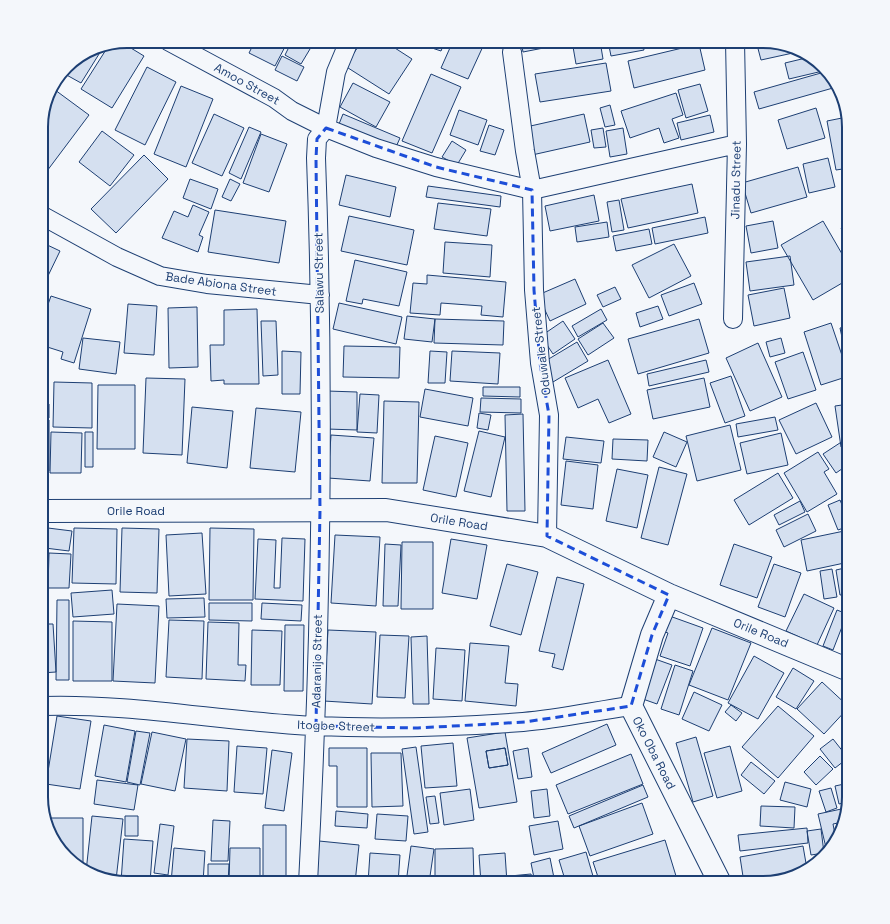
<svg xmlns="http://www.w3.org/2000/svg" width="890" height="924" viewBox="0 0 890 924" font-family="'Space Grotesk',sans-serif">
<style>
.building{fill:#d5e0f0;stroke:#1d3f73;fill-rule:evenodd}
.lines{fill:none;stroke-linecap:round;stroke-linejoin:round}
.street-casing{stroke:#1d3f73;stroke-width:20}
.secondary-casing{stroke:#1d3f73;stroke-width:24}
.street{stroke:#f4f7fb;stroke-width:18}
.secondary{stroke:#f4f7fb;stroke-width:22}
.marked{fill:none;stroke:#1d4ed8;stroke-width:3;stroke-dasharray:8 5;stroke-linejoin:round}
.labels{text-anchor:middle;stroke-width:3;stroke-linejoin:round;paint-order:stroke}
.street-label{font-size:12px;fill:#1d3f73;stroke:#f4f7fb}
.rim{fill:none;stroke:#1d3f73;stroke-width:2}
</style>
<rect width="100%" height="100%" fill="#f4f7fb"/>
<!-- building -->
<path class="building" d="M255,41H288L275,66L249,53Z
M292,41H296L310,49L301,64L285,55Z
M299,41H311L310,45Z
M362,41H384L412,59L389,94L345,66Z
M399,41H420L418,48Z
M427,41H445L441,51L426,46Z
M453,41L485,42L468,79L441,68Z
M521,41H563L564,44L523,52Z
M572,41H600L603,59L576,64Z
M608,41H642L644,50L611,56Z
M756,41H768L802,51L761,60Z
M121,42L144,56L112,108L81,89L109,45Z
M699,44L705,70L634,88L628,61Z
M104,46L81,83L63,73L70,63L95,47Z
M282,56L304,67L297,81L275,70Z
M810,57L827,70L789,79L785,63Z
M606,63L611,91L540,102L535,74Z
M147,67L176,82L145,145L115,130Z
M828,71L833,88L759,109L754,92Z
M431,74L461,87L432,153L402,141Z
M353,83L390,102L376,127L340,107Z
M700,84L708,111L686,118L678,90Z
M181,86L213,99L186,167L154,154Z
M51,87L89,115L41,179V122Z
M676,93L683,115L672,119L679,138L664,143L659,128L630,138L621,111Z
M610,105L615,125L605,127L600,108Z
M816,108L825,138L787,149L778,120Z
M459,110L487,120L478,145L450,135Z
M214,114L244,128L222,176L192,163Z
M343,114L400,138L396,147L339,124Z
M584,114L590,142L532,155L526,127Z
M710,115L714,132L681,140L677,123Z
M847,117L849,168L836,170L827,121Z
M489,125L504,130L495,155L480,151Z
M249,127L261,132L241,179L229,173Z
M603,128L606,147L594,148L591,130Z
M623,128L627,154L610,157L606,131Z
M102,131L134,155L110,186L79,162Z
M261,134L287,144L269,192L243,183Z
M452,141L466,150L457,165L442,157Z
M144,155L168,179L116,233L91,209Z
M828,158L835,187L809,193L803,164Z
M798,167L807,197L751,213L742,183Z
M346,175L396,187L390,217L339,205Z
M190,179L218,189L211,209L183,198Z
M230,179L240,184L231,201L222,197Z
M692,184L698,213L628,228L621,199Z
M428,186L501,196L500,207L426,197Z
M594,195L599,221L550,231L545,206Z
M619,200L624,230L612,232L607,202Z
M438,203L491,209L487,236L434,229Z
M193,205L209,212L199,235L203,237L198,252L162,238L174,211L188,217Z
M215,210L286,221L279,263L208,252Z
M349,216L414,230L407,265L341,251Z
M705,217L708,233L655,244L652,228Z
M773,221L778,248L751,253L746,226Z
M823,221L849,266V279L813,300L781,245Z
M607,222L609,237L577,242L575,227Z
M849,224V243L841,228Z
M649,229L652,244L616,251L613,236Z
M41,242L60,251L46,280L41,278Z
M445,242L492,245L490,277L443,273Z
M674,244L691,276L649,298L632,265Z
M790,256L794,285L750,291L746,262Z
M355,260L407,272L399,306L363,299L362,304L346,301Z
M427,275L506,282L503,317L481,315L482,306L441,303L440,315L410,313L413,283L427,284Z
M575,279L586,304L550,321L538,295Z
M694,283L702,304L669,316L661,295Z
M615,287L621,299L603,307L597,295Z
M784,288L790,318L754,326L748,295Z
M51,296L91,309L74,363L61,359L63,352L41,345V324Z
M339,303L402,317L396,344L333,329Z
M128,304L157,306L154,355L124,353Z
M658,306L663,319L640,327L636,313Z
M197,307L198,367L169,368L168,308Z
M257,309L259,384H224V380L211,381L210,345H224V310Z
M601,309L607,320L578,337L572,326Z
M407,316L435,319L432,342L404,339Z
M435,319L504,321L503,345L434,343Z
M699,319L709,353L638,374L628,339Z
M261,321H276L278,375L263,376Z
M563,321L575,339L553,354L541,336Z
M603,323L614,338L588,355L578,339Z
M831,323L849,376L821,385L804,332Z
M849,326V370L840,328Z
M83,338L120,342L116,374L79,369Z
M781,338L785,353L770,357L766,342Z
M577,342L588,361L553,382L542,363Z
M758,343L782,397L750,411L726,358Z
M344,346L400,347L399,378L343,377Z
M282,351L301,352L300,394H282Z
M430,351L447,352L445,383H428Z
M452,351L500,353L498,384L450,381Z
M803,352L816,390L788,399L775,362Z
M608,360L631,414L609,423L598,399L578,408L565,378Z
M706,360L709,372L649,386L647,374Z
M731,376L745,416L725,423L710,383Z
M146,378L185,379L182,455L143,453Z
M704,378L710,407L653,419L647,390Z
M54,382L92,383V428L53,427Z
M98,385H135V449H97Z
M483,387H520V397L483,396Z
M425,389L473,398L468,426L420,417Z
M327,391L357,392V430L327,429Z
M360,394L379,395L377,433L357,432Z
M481,398L521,399V413L480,412Z
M384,401L419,402L417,483H382Z
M816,403L832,437L796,454L779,420Z
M41,404H49V418H41Z
M849,404V446L841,447L835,406Z
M192,407L233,411L227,468L187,463Z
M256,408L301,412L295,472L250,468Z
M479,413L491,415L488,430L477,428Z
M523,414L525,511H507L505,415Z
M775,417L778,430L738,437L736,424Z
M41,420H49V471H41Z
M730,425L741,470L697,481L686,436Z
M479,431L505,437L491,497L464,491Z
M51,432L82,433L81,473H50Z
M85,432H93V467H85Z
M664,432L687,442L676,467L653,457Z
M781,433L788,465L747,474L740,443Z
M331,435L374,438L370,481L328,478Z
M435,436L468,443L456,497L423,490Z
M566,437L604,441L601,463L563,459Z
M849,437V464L836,473L823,454Z
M613,439L648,440L647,461L612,459Z
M818,452L829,469L824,472L837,494L807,512L784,473Z
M566,461L598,465L593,509L561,505Z
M659,467L687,474L668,545L641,538Z
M617,469L648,475L637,528L606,521Z
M778,473L793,498L749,525L734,500Z
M840,500L849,522V526L838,530L828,505Z
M800,501L805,512L779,525L774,515Z
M808,514L816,531L784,547L776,530Z
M48,528L72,531L69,551L45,548Z
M74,528L117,529L116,584L72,583Z
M122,528L159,529L157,593L120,592Z
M210,528L254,529L253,600H209Z
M41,529H44L42,556H41Z
M849,530V562L807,571L801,540Z
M202,533L206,594L169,596L166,535Z
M335,535L380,537L376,606L331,603Z
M282,538L305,539L303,601L255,599L258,539L276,540L274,588H280Z
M451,539L487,545L477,599L442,593Z
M402,542H433V609H401Z
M385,544L401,545L398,606H383Z
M734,544L772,557L757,598L720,585Z
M49,553L71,554L69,588H48Z
M507,564L538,572L521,635L490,626Z
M774,564L801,573L785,617L758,607Z
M849,567V594L840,595L836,570Z
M832,569L837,597L824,599L820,571Z
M557,577L584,584L563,670L552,667L555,654L539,651Z
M112,590L114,614L73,617L71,593Z
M804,594L834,608L817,645L786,631Z
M204,598L205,617L167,618L166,599Z
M57,600H69V680H56Z
M209,603H252V621L209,620Z
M262,603L302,605L301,621L261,619Z
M117,604L159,606L155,683L113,681Z
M837,610L847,614L833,650L823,646Z
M664,614L703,628L690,666L660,656L668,633L659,630Z
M169,620L204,621L202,679L166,677Z
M73,621L112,622V681H73Z
M208,622L239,623L238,665H246L245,681L206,679Z
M41,624H53L56,672L41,673Z
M285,625H304L303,691H284Z
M712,628L751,643L728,700L689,685Z
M252,630L282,631L280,685H251Z
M328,630L376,632L372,704L324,701Z
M844,631H849V663H843Z
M380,635L409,636L405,698L377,697Z
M427,636L429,704H413L411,637Z
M470,643L509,646L505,683L518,684L516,706L465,701Z
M436,648L465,650L462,701L433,699Z
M754,656L784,673L758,719L728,703Z
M655,659L672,665L657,704L640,698Z
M675,665L693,671L679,715L661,709Z
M793,668L814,681L796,709L776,697Z
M822,682L849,707L824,734L797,709Z
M694,692L722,705L709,731L682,719Z
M731,705L742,713L736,721L725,712Z
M778,706L814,736L778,778L742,747Z
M57,716L91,721L80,789L46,784Z
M607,724L616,745L551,773L542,753Z
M104,725L135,731L126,782L95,776Z
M136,731L150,733L140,785L127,782Z
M152,732L186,739L175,791L141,784Z
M505,732L517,802L479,808L467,738ZM505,748L508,765L489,768L486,751Z
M696,737L713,796L693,802L676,743Z
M187,739L229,741L227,791L184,788Z
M833,739L848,758L835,768L820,749Z
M453,743L457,786L425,788L421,746Z
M237,746L267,748L263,794L234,792Z
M730,746L742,791L717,798L704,753Z
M416,747L428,832L414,834L402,749Z
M329,748H367V807H337V766H329Z
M505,748L508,765L489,768L486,751Z
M528,748L532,777L518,779L513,751Z
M272,750L292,753L284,811L265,808Z
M371,753H401L403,806L372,807Z
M631,754L643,784L568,814L556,785Z
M820,756L833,769L816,785L804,772Z
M751,762L775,781L764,794L741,775Z
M97,780L138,785L134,810L94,804Z
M785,782L811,789L807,807L780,800Z
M849,783L848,802L839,804L835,786Z
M643,785L648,797L574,828L569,816Z
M831,788L837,808L826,812L819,791Z
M470,789L474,820L444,825L440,793Z
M547,789L550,816L534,818L531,791Z
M435,796L439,823L430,824L426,797Z
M642,803L653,834L590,856L579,826Z
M761,806L795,807L794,828L760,826Z
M846,808L843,822L833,824L836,840L827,852L818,814Z
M336,811L368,814L367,828L335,826Z
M377,814L408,816L406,841L375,839Z
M92,816L123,819L116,880L89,874L86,872Z
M125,816H138V836H125Z
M45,818H83V870L62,853L46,825Z
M213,820L230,821L228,861H211Z
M558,821L563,849L534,855L529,826Z
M160,824L174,826L168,875L154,873Z
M263,825H286V883H263Z
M807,828L808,843L740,851L738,835Z
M821,829L824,853L811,855L807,831Z
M842,829L840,835L839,836L837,830Z
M124,839L153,841L150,883L121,882Z
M665,840L676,876L655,883H600L593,862Z
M319,841L359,845L355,883H315Z
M411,846L434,849L429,883H406Z
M803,846L807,869L795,876L744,883L740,857Z
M174,848L205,851L203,883H171Z
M230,848H260V883H229Z
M473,848L474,883H435V849Z
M586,852L595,883H566L559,860Z
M370,853L400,855L398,883H368Z
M505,853L507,883H481L479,855Z
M550,858L555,883H535L531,863Z
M208,864H229L228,883H208Z
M531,874L533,883H511L510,876Z"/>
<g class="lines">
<!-- street casing -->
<g class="street-casing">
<path id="street" d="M168,41L274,98L292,111L326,128L376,148L436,167L532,190L737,144
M512,52L525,151L532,190L534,290L540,363L549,415L547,536
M41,215L117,257L160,276L207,284L320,295
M733,319L737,144L735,41
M41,706C133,703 224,722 315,726C384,729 454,727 523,722C559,719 595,711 631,706
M308,883C321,642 325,400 316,158L317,139L326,128L336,72L349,41"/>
</g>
<!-- secondary casing -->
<g class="secondary-casing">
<path id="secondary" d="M41,511L386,510L547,536L669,595L849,670
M669,595L652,635L631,706L720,883"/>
</g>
<!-- street -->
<use href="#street" class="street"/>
<!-- secondary -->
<use href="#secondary" class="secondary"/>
</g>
<!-- marked area -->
<path class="marked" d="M326,128L436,167L532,190L534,290L540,363L549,415L547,536L669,595L652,635L631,706L525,722L418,728L316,726L320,510L316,158L317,139Z"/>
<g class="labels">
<!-- street labels -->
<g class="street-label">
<text transform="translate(247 84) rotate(29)" y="4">Amoo Street</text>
<text transform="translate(736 180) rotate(-89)" y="4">Jinadu Street</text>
<text transform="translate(319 273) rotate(-91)" y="4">Salawu Street</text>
<text transform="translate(221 284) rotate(8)" y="4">Bade Abiona Street</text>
<text transform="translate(541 351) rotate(-97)" y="4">Oduwale Street</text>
<text x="136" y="515">Orile Road</text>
<text transform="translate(459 522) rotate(9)" y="4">Orile Road</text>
<text transform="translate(761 633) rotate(22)" y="4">Orile Road</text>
<text transform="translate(317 661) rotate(-89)" y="4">Adaranijo Street</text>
<text transform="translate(336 726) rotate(2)" y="4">Itogbe Street</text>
<text transform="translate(654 753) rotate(63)" y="4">Oko Oba Road</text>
</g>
</g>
<!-- crop -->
<path d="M0 0H890V924H0ZM127 48H763A79 79 0 0 1 842 127V797A79 79 0 0 1 763 876H127A79 79 0 0 1 48 797V127A79 79 0 0 1 127 48Z" fill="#f4f7fb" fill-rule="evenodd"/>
<path class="rim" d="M127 48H763A79 79 0 0 1 842 127V797A79 79 0 0 1 763 876H127A79 79 0 0 1 48 797V127A79 79 0 0 1 127 48Z"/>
</svg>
